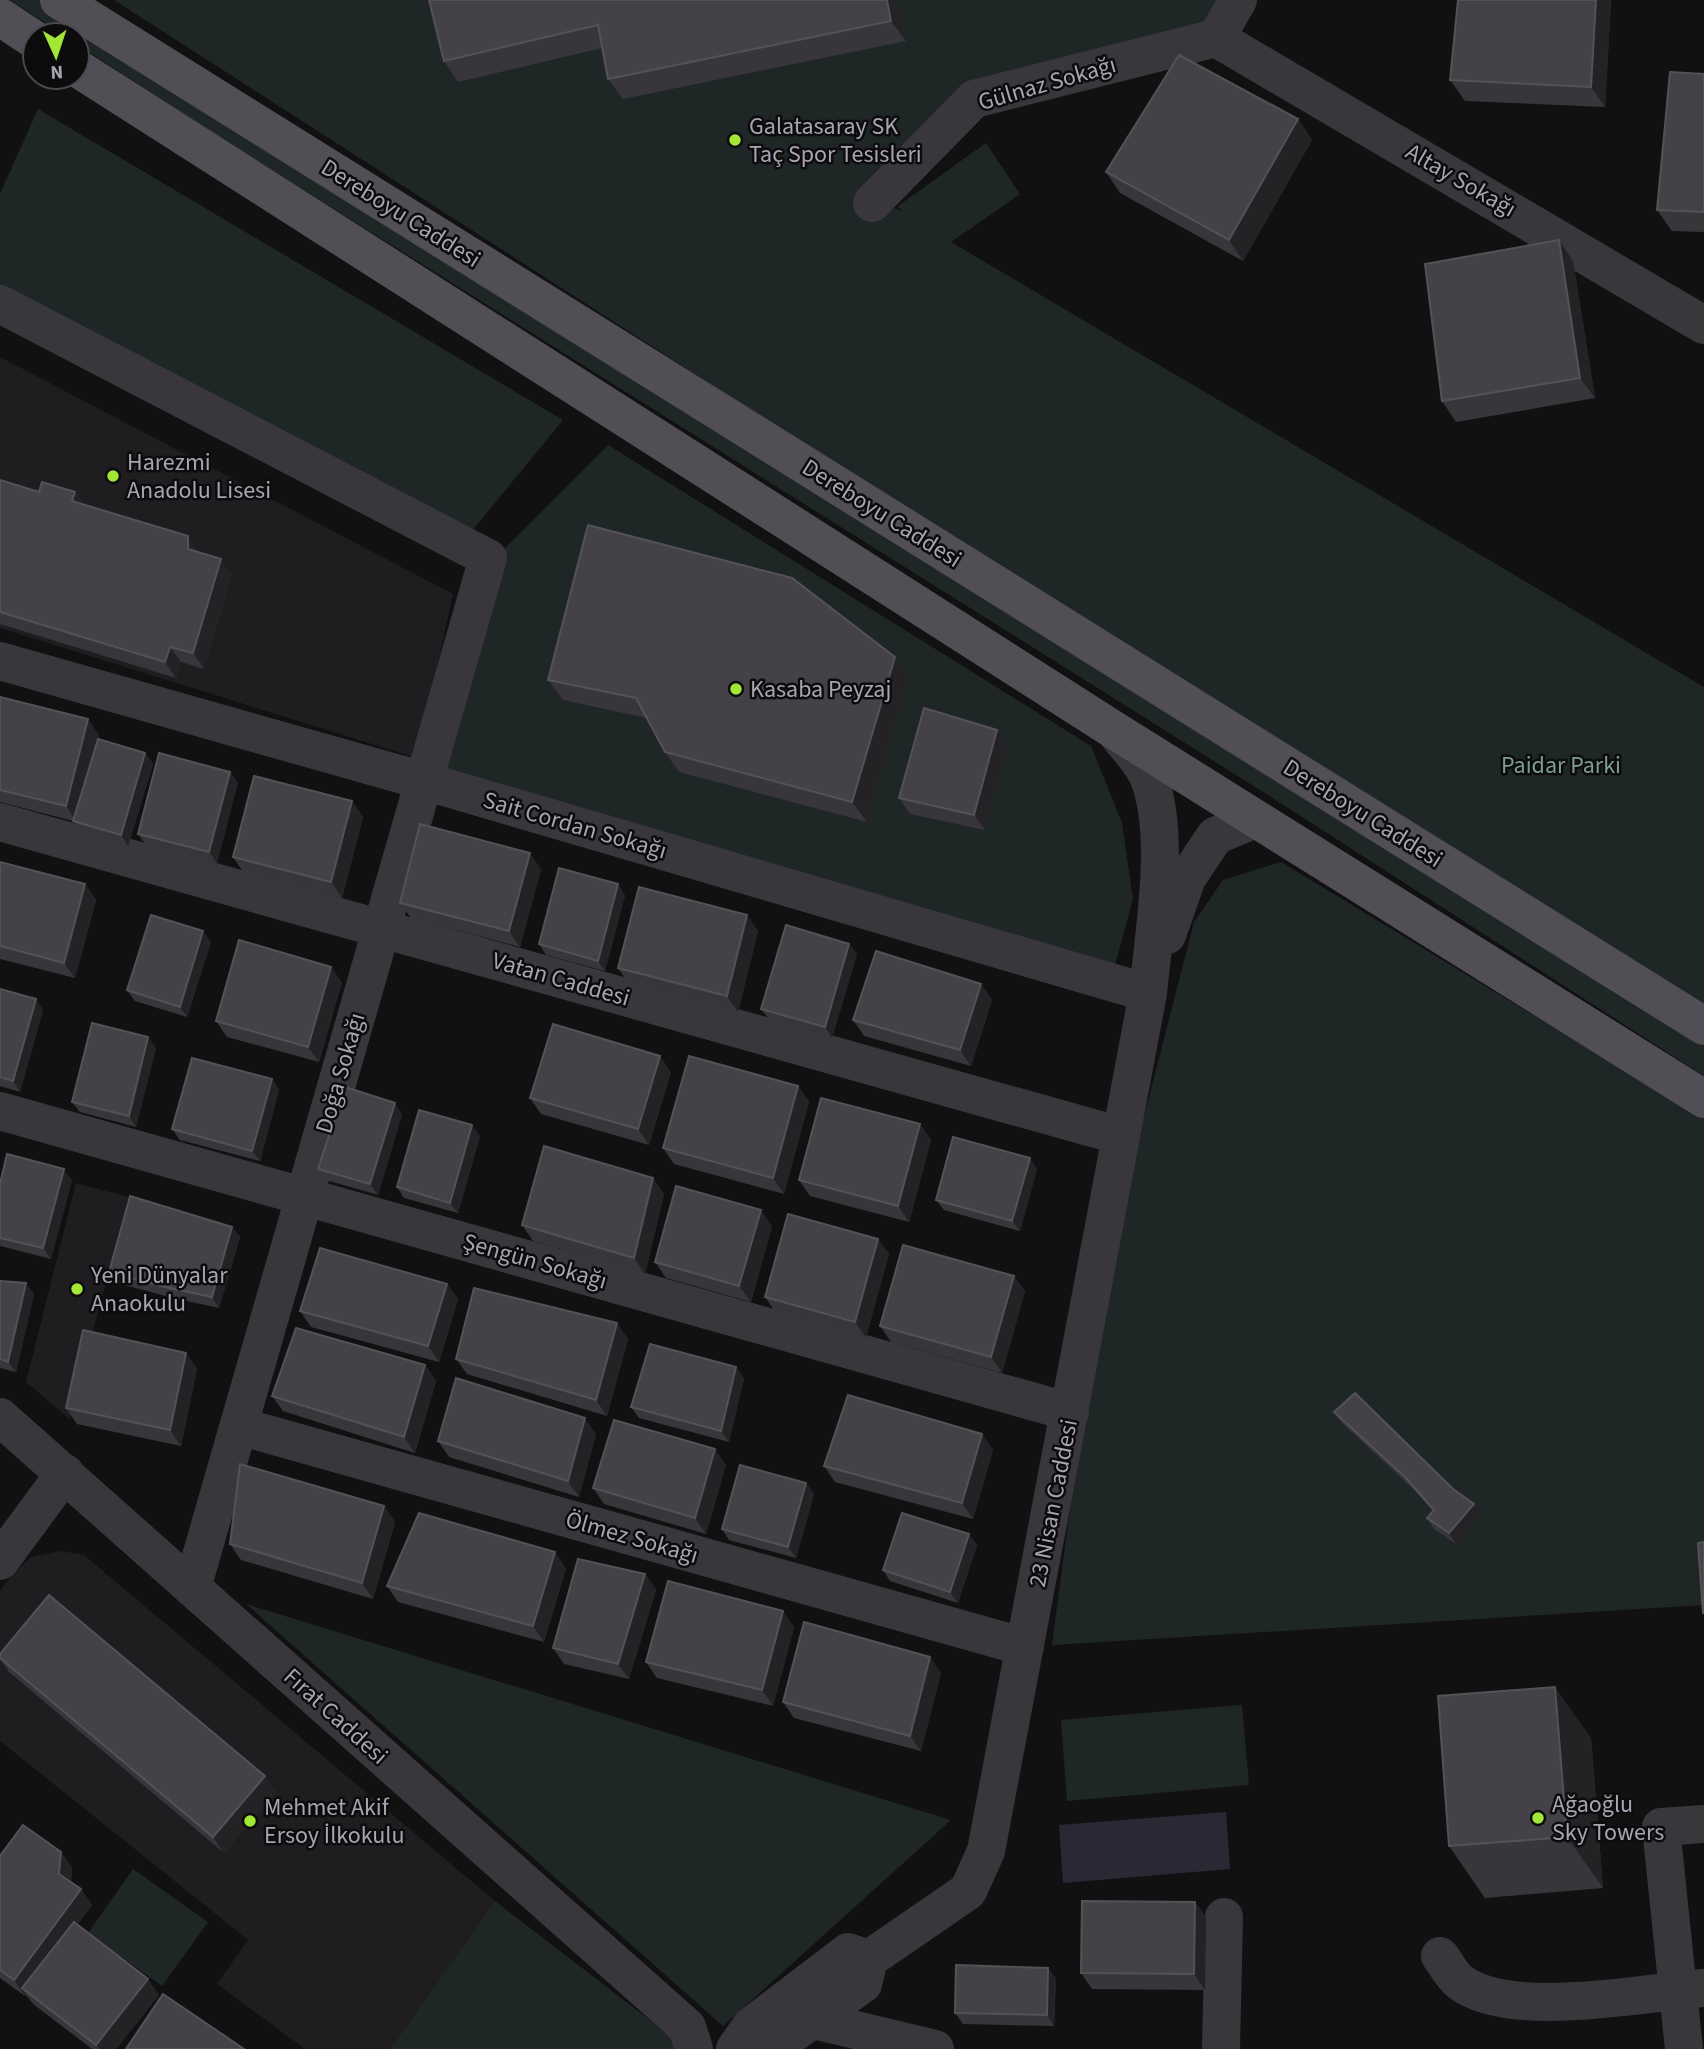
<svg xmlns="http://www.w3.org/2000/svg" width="1704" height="2049" viewBox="0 0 1704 2049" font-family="'Source Sans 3',sans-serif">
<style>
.built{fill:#1f1d1f}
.green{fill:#1f2726}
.water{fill:#2a2835}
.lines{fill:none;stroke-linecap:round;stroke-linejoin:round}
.minor{stroke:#3a373c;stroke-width:38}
.major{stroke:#524e56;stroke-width:38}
.wall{fill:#38363a}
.shaded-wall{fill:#242225}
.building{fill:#454247;stroke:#545158;stroke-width:2}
.poi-dot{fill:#a2e636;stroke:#0d0c0d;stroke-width:2.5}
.labels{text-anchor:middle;stroke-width:5;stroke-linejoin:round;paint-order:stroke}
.street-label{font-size:24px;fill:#a9a3b2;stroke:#0d0c0d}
.poi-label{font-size:24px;fill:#a9a3b2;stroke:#0d0c0d;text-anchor:start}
.park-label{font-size:24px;fill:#7b9c95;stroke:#0d0c0d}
</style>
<rect width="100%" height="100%" fill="#121112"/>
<!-- built -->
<path class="built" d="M0,357L453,594L417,758L0,628Z
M76,1183L128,1197L70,1419L26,1382Z
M61,1551L84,1555L495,1901L390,2049H305L217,1984L248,1940L0,1741V1591L12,1575L31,1557Z"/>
<!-- green -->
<path class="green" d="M10,0H41L1704,1046V1076L1268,795L194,121L77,44V35H64Z
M114,0H1229L1216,22L973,85L871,195L902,212L898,206L986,143L1020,194L951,242L1704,687V1023Z
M38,109L563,420L472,531L0,303V194Z
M608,445L1091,746L1122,823L1133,899L1113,972L424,781L505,548Z
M1281,862L1704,1119V1605L1052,1645L1077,1455L1128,1179L1194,922L1223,880Z
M246,1604L951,1820L723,2026Z
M1242,1705L1249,1785L1067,1801L1061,1720Z
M133,1869L208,1922L162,1986L88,1933Z
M495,1901L677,2041L678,2049H390Z"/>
<!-- water -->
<path class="water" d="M1226,1812L1230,1869L1063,1883L1059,1825Z"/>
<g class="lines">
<!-- minor -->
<path class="minor" d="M1216,38L1704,325
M872,203L974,99L1216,38L1238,0
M0,304L488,558L192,1588
M0,661L424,781L1148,993
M0,822L1121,1136
M1167,935L1187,878L1215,836L1255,819
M0,1111L1070,1412
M0,1417L687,2027L694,2049
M239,1426L1025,1647
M0,1561L65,1473
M1440,1956C1446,1964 1452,1976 1460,1982C1510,2020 1641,1993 1704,1988
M869,1959L968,1891L986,1851L1148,993C1154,930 1171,837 1149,778C1142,761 1125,745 1114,730
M814,2020L935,2049
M735,2049L751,2026L848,1952L869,1959
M771,2049L863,1984L869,1959
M1221,2049L1224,1917
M1684,2049L1661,1827L1704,1824"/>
<!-- major -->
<path class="major" d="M59,0L1704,1026
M0,17L35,40
M77,68L1114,730L1704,1099"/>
</g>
<!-- wall -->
<path class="wall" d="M429,0H897L906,41L623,99L608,79L602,48L458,82L444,61Z
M1458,0H1611L1605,107L1465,101L1450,80Z
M1704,74V232L1672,231L1657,210Z
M1298,119L1312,140L1243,261L1120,193L1106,172Z
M1559,240L1573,261L1595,398L1456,422L1442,401Z
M0,480L39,492H75L84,505L199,552L232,575L204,669L181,662L176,678L0,624Z
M895,657L909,678L867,822L679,772L665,752L647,718L563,700L548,680Z
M0,697L99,735L98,739L145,753L153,764L128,846L80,832L73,821L0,802Z
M997,730L1008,746L985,830L910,814L899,798Z
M238,782L217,863L146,845L138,834Z
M352,801L363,817L342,898L244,873L233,857Z
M0,862L85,884L96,900L75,978L0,959Z
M541,869L520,947L411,918L400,903Z
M625,895L605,971L546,955L539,944Z
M758,931L738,1012L629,984L618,968Z
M211,942L187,1017L135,1001L127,990Z
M849,944L857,954L832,1038L769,1019L761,1009Z
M342,982L319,1062L227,1037L216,1021Z
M981,984L992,1000L971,1066L864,1036L853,1020Z
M0,989L43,1010L20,1092L0,1086Z
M156,1048L136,1127L80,1112L72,1102Z
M671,1072L649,1145L541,1114L530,1098Z
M272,1079L279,1090L260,1161L180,1140L172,1129Z
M798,1086L809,1102L784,1194L674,1164L663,1148Z
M402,1114L378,1195L326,1180L318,1169Z
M920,1124L931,1140L909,1222L810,1196L799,1180Z
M480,1136L458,1213L404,1198L397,1187Z
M1037,1169L1020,1231L944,1210L936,1200Z
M653,1178L664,1194L645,1274L533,1241L522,1225Z
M72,1180L51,1259L0,1246V1184Z
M772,1226L751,1302L666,1278L655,1262Z
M232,1227L240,1237L219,1308L173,1298L117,1283L109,1272Z
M878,1239L889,1254L866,1337L776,1313L765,1297Z
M0,1281L34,1294L16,1372L0,1368Z
M447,1284L458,1299L439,1362L311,1327L300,1311Z
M1025,1291L1002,1373L891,1342L880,1326Z
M628,1339L607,1416L467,1374L456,1359Z
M186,1353L197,1369L181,1446L77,1424L66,1408Z
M425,1365L436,1381L415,1453L283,1411L272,1396Z
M744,1378L729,1442L639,1418L631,1407Z
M1334,1412L1453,1489L1474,1504L1481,1515L1456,1544L1434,1529L1427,1518L1433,1511L1413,1489L1342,1423Z
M596,1434L579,1497L449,1457L438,1441Z
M982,1434L993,1450L973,1519L835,1482L824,1466Z
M726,1465L706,1534L604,1504L593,1488Z
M806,1483L814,1494L796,1558L729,1540L722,1529Z
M384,1506L395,1522L373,1599L241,1560L230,1544Z
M977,1545L958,1603L890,1581L883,1570Z
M566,1568L544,1642L398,1602L387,1586Z
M645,1574L656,1590L629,1679L564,1664L553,1648Z
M794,1627L773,1706L657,1678L646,1662Z
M0,1654L276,1792L224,1853L9,1672L0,1659Z
M941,1673L921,1751L794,1718L783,1702Z
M1591,1738L1603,1888L1485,1898L1449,1846Z
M61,1852L72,1868L71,1882L81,1889L92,1905L77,1925L159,1995L116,2049H92L33,2004L26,1995L25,1996L0,1978V1856Z
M1195,1902L1206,1917L1205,1990L1092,1989L1081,1973Z
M1056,1978L1054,2026L963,2024L955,2013Z"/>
<!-- shaded-wall -->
<path class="shaded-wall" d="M887,0H897L906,41L891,21Z
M1596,0H1611L1605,107L1591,87Z
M1298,119L1312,140L1243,261L1229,240Z
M1559,240L1573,261L1595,398L1580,378Z
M75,492L86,508L72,501Z
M188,536L199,552V565L188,549Z
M221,559L232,575L204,669L193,653Z
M170,647L181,662L176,678L165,662Z
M895,657L909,678L867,822L852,802Z
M88,719L99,735L77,822L66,806Z
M997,730L1008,746L985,830L974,815Z
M145,753L153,764L128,846L121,835Z
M230,772L238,782L217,863L209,852Z
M352,801L363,817L342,898L331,882Z
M530,853L541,869L520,947L509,931Z
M85,884L96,900L75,978L64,963Z
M618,884L625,895L605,971L598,961Z
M747,915L758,931L738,1012L727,996Z
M203,931L211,942L187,1017L180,1007Z
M849,944L857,954L832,1038L825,1027Z
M331,967L342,982L319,1062L308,1047Z
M981,984L992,1000L971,1066L960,1050Z
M36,999L43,1010L20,1092L13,1081Z
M148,1037L156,1048L136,1127L129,1116Z
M660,1056L671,1072L649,1145L638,1129Z
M272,1079L279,1090L260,1161L252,1151Z
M798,1086L809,1102L784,1194L773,1178Z
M395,1103L402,1114L378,1195L370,1184Z
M920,1124L931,1140L909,1222L898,1206Z
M472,1125L480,1136L458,1213L450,1203Z
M1030,1158L1037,1169L1020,1231L1012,1221Z
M64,1169L72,1180L51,1259L43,1248Z
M653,1178L664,1194L645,1274L634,1258Z
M761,1210L772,1226L751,1302L739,1286Z
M232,1227L240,1237L219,1308L212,1297Z
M878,1239L889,1254L866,1337L855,1322Z
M1014,1276L1025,1291L1002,1373L991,1357Z
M26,1283L34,1294L16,1372L8,1362Z
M447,1284L458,1299L439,1362L428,1346Z
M617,1323L628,1339L607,1416L596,1400Z
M186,1353L197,1369L181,1446L170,1430Z
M425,1365L436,1381L415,1453L404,1437Z
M736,1367L744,1378L729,1442L721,1431Z
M585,1418L596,1434L579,1497L568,1481Z
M982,1434L993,1450L973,1519L962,1503Z
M715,1449L726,1465L706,1534L695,1518Z
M806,1483L814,1494L796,1558L788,1547Z
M1474,1504L1481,1515L1456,1544L1449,1533Z
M384,1506L395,1522L373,1599L362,1583Z
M969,1534L977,1545L958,1603L950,1592Z
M555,1552L566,1568L544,1642L533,1626Z
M645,1574L656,1590L629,1679L618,1664Z
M783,1611L794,1627L773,1706L762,1690Z
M930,1657L941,1673L921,1751L910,1736Z
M1555,1687L1591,1738L1603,1888L1567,1837Z
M265,1776L276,1792L224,1853L213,1837Z
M61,1852L72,1868L70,1890L59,1874Z
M81,1889L92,1905L28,1993L22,1988L26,1995L25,1996L14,1980Z
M1195,1902L1206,1917L1205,1990L1194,1974Z
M1048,1968L1056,1978L1054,2026L1047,2015Z
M148,1979L159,1995L116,2049H99L96,2045Z"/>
<!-- building -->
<path class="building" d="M429,0H887L891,21L608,79L598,25L444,61Z
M1458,0H1596L1591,87L1450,80Z
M1179,55L1298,119L1229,240L1106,172Z
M1670,72L1704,74V212L1657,210Z
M1559,240L1580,378L1442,401L1425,264Z
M0,480L39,492L42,482L75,492L72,501L188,536V549L221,559L193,653L170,647L165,662L0,612Z
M588,525L792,578L895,657L852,802L665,752L636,698L548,680Z
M0,697L88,719L66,806L0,790Z
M924,708L997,730L974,815L899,798Z
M98,739L145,753L121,835L73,821Z
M159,753L230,772L209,852L138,834Z
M254,776L352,801L331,882L233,857Z
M420,824L530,853L509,931L400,903Z
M0,862L85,884L64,963L0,946Z
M559,868L618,884L598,961L539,944Z
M639,887L747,915L727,996L618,968Z
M151,915L203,931L180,1007L127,990Z
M786,925L849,944L825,1027L761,1009Z
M239,940L331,967L308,1047L216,1021Z
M876,951L981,984L960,1050L853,1020Z
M0,989L36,999L13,1081L0,1077Z
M92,1023L148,1037L129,1116L72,1102Z
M553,1024L660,1056L638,1129L530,1098Z
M689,1056L798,1086L773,1178L663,1148Z
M192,1058L272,1079L252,1151L172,1129Z
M345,1087L395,1103L370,1184L318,1169Z
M821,1098L920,1124L898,1206L799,1180Z
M419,1110L472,1125L450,1203L397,1187Z
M953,1137L1030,1158L1012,1221L936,1200Z
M544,1146L653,1178L634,1258L522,1225Z
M7,1154L64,1169L43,1248L0,1238V1184Z
M676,1186L761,1210L739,1286L655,1262Z
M130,1196L232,1227L212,1297L165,1287L109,1272Z
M788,1214L878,1239L855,1322L765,1297Z
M903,1245L1014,1276L991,1357L880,1326Z
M320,1248L447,1284L428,1346L300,1311Z
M0,1281L26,1283L8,1362L0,1359Z
M474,1288L617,1323L596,1400L456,1359Z
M296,1328L425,1365L404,1437L272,1396Z
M83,1330L186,1353L170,1430L66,1408Z
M650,1344L736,1367L721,1431L631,1407Z
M456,1378L585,1418L568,1481L438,1441Z
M1355,1393L1453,1489L1474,1504L1449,1533L1427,1518L1434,1510L1406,1478L1334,1412Z
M848,1395L982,1434L962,1503L824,1466Z
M614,1420L715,1449L695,1518L593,1488Z
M240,1464L384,1506L362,1583L230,1544Z
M740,1465L806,1483L788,1547L722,1529Z
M419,1513L555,1552L533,1626L387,1586Z
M902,1513L969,1534L950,1592L883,1570Z
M1704,1542V1613H1703L1698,1543Z
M578,1559L645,1574L618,1664L553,1648Z
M668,1581L783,1611L762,1690L646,1662Z
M49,1595L265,1776L213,1837L0,1658V1654Z
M804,1622L930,1657L910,1736L783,1702Z
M1555,1687L1567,1837L1449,1846L1438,1696Z
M23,1825L61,1852L59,1874L81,1889L14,1980L0,1970V1856Z
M1082,1901L1195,1902L1194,1974L1081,1973Z
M74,1922L148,1979L96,2045L22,1988Z
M956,1965L1048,1968L1047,2015L955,2013Z
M163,1994L244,2049H126Z"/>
<!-- markers -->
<g class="poi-dot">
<circle cx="735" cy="140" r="7"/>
<circle cx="113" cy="476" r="7"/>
<circle cx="736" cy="689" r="7"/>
<circle cx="77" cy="1289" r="7"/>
<circle cx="1538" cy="1818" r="7"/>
<circle cx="250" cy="1821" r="7"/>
</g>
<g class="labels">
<!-- street labels -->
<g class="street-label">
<text transform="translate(1047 83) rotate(-16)" y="8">Gülnaz Sokağı</text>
<text transform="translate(1461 180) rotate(30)" y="8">Altay Sokağı</text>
<text transform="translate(401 213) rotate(32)" y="8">Dereboyu Caddesi</text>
<text transform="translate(882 513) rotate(32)" y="8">Dereboyu Caddesi</text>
<text transform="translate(1363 813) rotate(32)" y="8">Dereboyu Caddesi</text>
<text transform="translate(575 825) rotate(16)" y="8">Sait Cordan Sokağı</text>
<text transform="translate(561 979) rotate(16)" y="8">Vatan Caddesi</text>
<text transform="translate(340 1073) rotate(-74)" y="8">Doğa Sokağı</text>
<text transform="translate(535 1261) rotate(16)" y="8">Şengün Sokağı</text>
<text transform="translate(1053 1503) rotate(-79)" y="8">23 Nisan Caddesi</text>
<text transform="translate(632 1537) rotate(16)" y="8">Ölmez Sokağı</text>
<text transform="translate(336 1716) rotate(42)" y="8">Fırat Caddesi</text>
</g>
<!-- poi labels -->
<g class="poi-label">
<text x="749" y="134">Galatasaray SK<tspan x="749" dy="28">Taç Spor Tesisleri</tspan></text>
<text x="127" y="470">Harezmi<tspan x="127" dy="28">Anadolu Lisesi</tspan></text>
<text x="750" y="697">Kasaba Peyzaj</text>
<text x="91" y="1283">Yeni Dünyalar<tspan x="91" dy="28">Anaokulu</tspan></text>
<text x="1552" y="1812">Ağaoğlu<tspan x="1552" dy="28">Sky Towers</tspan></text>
<text x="264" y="1815">Mehmet Akif<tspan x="264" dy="28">Ersoy İlkokulu</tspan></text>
</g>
<!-- park labels -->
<g class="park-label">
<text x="1561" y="773">Paidar Parki</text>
</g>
</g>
<!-- north arrow -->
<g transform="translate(56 56) rotate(177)"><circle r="33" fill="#0d0c0d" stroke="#4b484f" stroke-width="2"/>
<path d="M0-5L12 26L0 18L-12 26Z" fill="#a2e636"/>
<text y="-10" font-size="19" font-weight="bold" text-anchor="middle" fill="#a9a3b2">N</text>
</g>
</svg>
